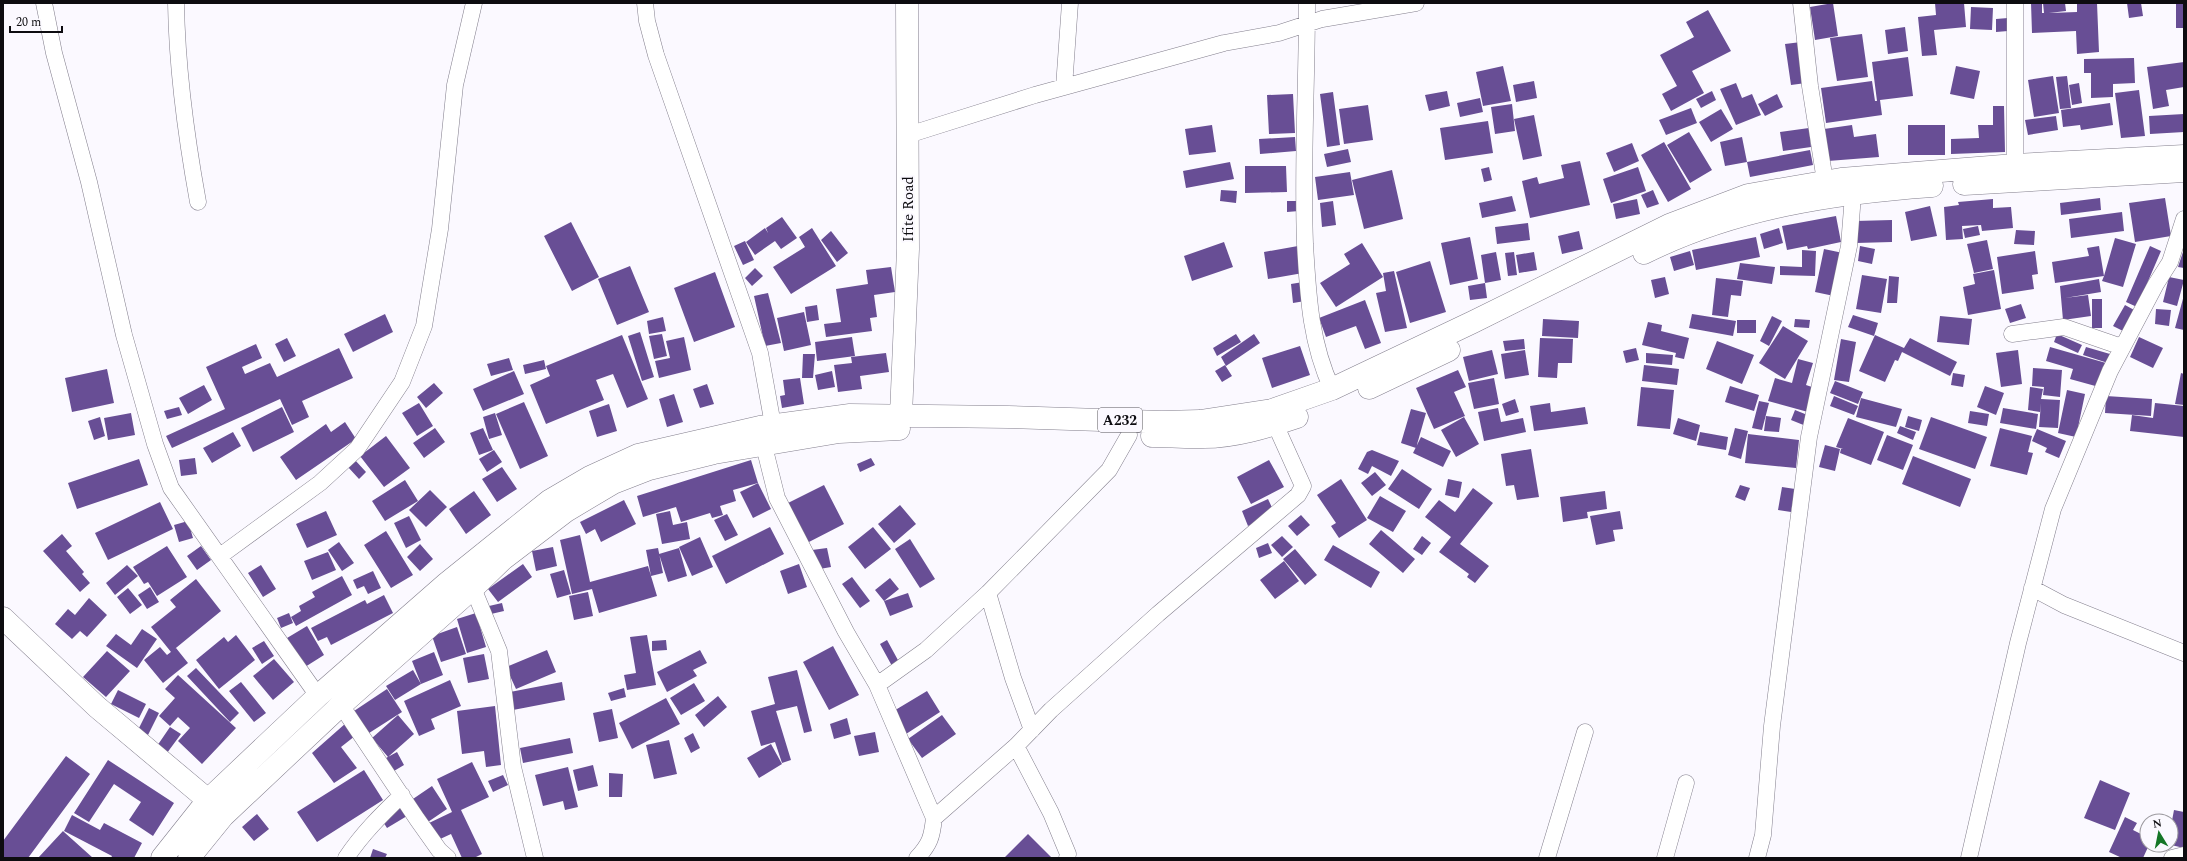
<svg xmlns="http://www.w3.org/2000/svg" width="2187" height="861" viewBox="0 0 2187 861" font-family="Spectral,serif">
<style>
.building{fill:#684e95}
.lines{fill:none;stroke-linecap:round;stroke-linejoin:round}
.street-casing{stroke:#837f8d;stroke-width:17}
.secondary-casing{stroke:#837f8d;stroke-width:23}
.primary-casing{stroke:#837f8d;stroke-width:23}
.street{stroke:#fff;stroke-width:16}
.secondary{stroke:#fff;stroke-width:22}
.primary{stroke:#fff;stroke-width:22}
.labels{text-anchor:middle;stroke-width:4;stroke-linejoin:round;paint-order:stroke}
.shield{fill:#fbf9ff;stroke:#545358;stroke-width:1}
.shield-label{font-size:14px;font-weight:bold;fill:#0d0c10}
.street-label{font-size:15px;fill:#0d0c10;stroke:#fbf9ff}
</style>
<rect width="100%" height="100%" fill="#fbf9ff"/>
<!-- building -->
<path class="building" d="M1833,3L1838,36L1815,40L1810,7Z
M1935,3H1964L1966,27L1934,30L1937,55L1922,56L1918,17L1936,15Z
M2031,3H2042V13H2044L2043,3H2065L2066,11L2049,13L2077,12V3H2097L2099,52L2077,54L2076,31L2032,33Z
M2127,3H2141L2143,16L2129,18Z
M2176,3H2184V28H2176Z
M1971,7L1993,8L1992,30L1970,29Z
M1708,10L1731,51L1692,71L1704,93L1671,111L1662,94L1677,86L1660,55L1694,37L1686,22Z
M2008,18V31L1996,32V19Z
M1905,27L1908,51L1888,54L1885,30Z
M1862,34L1868,77L1837,81L1830,38Z
M1801,42L1806,83L1791,85L1785,44Z
M1908,57L1913,96L1880,100L1882,115L1826,123L1821,88L1872,81L1875,101H1877L1872,62Z
M2134,58L2135,83L2113,84V97L2091,98V73H2084V59Z
M2184,62V87L2166,90L2169,106L2153,109L2147,67Z
M1503,66L1511,101L1483,106L1476,72Z
M1956,66L1980,71L1974,99L1950,94Z
M2053,76L2059,113L2034,117L2028,80Z
M2067,76L2071,108L2060,109L2056,77Z
M1534,81L1537,98L1516,102L1513,85Z
M1736,83L1742,98L1752,94L1761,115L1736,125L1720,89Z
M2079,83L2082,103L2072,105L2069,85Z
M2139,90L2145,136L2121,138L2115,93Z
M1447,91L1450,106L1429,111L1425,95Z
M1712,91L1716,100L1701,108L1696,99Z
M1333,92L1340,145L1327,147L1320,94Z
M1293,94L1295,133L1269,134L1267,95Z
M1777,94L1783,107L1765,116L1758,104Z
M1480,98L1483,112L1460,117L1457,103Z
M2110,103L2113,125L2081,130L2080,125L2063,127L2061,110Z
M1512,104L1515,131L1495,134L1491,107Z
M1368,105L1373,140L1344,144L1339,109Z
M1993,106H2004L2005,152L1951,154V139L1979,138L1978,125H1993Z
M1691,108L1697,123L1666,135L1659,120Z
M1721,109L1733,129L1711,142L1699,122Z
M2184,114V132L2150,134L2149,116Z
M1534,115L1542,156L1523,160L1514,119Z
M2056,116L2058,130L2028,135L2025,120Z
M1488,121L1493,153L1445,160L1440,128Z
M1212,125L1216,152L1189,155L1185,129Z
M1852,125L1854,137L1876,134L1879,157L1828,161L1824,129Z
M1908,125H1945V155H1908Z
M1809,128L1811,147L1783,151L1780,132Z
M1689,132L1712,170L1690,183L1667,145Z
M1295,137L1296,151L1260,154L1259,139Z
M1742,137L1747,162L1810,150L1813,165L1750,177L1747,162L1725,166L1720,142Z
M1664,142L1691,189L1668,202L1641,155Z
M1632,143L1639,161L1614,172L1606,153Z
M1348,149L1351,162L1327,167L1324,154Z
M1580,161L1590,205L1530,218L1522,181L1537,177L1539,184L1564,178L1561,165Z
M1230,162L1234,179L1186,188L1183,171Z
M1245,166H1286L1287,192L1245,193Z
M1489,167L1492,180L1484,182L1481,169Z
M1638,167L1646,191L1611,203L1603,179Z
M1392,170L1403,219L1364,229L1352,180Z
M1350,172L1354,195L1318,200L1315,177Z
M1221,190L1237,191L1236,203L1220,201Z
M1653,190L1659,204L1647,208L1641,195Z
M1512,196L1516,211L1482,218L1479,203Z
M2100,198L2101,210L2061,215L2060,203Z
M2165,198L2171,236L2135,242L2129,203Z
M1637,199L1640,214L1616,219L1613,204Z
M1993,199V208L2011,207L2013,228L1982,231L1981,225L1962,226L1963,239L1946,240L1944,207L1959,205L1958,202Z
M1287,201H1299V211L1287,212Z
M1333,201L1336,225L1322,227L1320,203Z
M1930,206L1937,236L1911,241L1905,212Z
M2122,212L2124,231L2071,238L2069,219Z
M1836,216L1841,242L1808,249L1807,246L1787,250L1782,226Z
M782,217L797,238L781,249L775,241L755,255L746,242L765,228L768,233L766,228Z
M1892,220V242L1856,243L1855,221Z
M571,222L599,277L572,291L544,236Z
M1528,223L1530,240L1497,244L1495,227Z
M1978,226L1980,235L1965,238L1963,229Z
M812,228L836,266L791,294L773,267L805,247L799,237Z
M1779,228L1783,243L1764,249L1760,234Z
M2016,230L2035,231L2034,245L2014,244Z
M831,231L848,253L837,262L821,240Z
M1579,231L1583,249L1562,254L1558,236Z
M1470,237L1478,279L1450,285L1441,243Z
M1756,237L1760,257L1696,270L1692,250Z
M2115,238L2136,244L2123,287L2102,281L2104,276L2055,283L2052,262L2089,256L2087,248L2099,246L2104,276Z
M1987,240L1993,269L1974,273L1967,244Z
M745,241L754,260L743,265L734,246Z
M1224,242L1233,267L1192,281L1184,256Z
M1362,243L1383,277L1336,307L1320,283L1350,264L1344,254Z
M1298,246L1303,273L1268,279L1264,252Z
M1860,246L1875,249L1872,264L1858,261Z
M2150,246L2161,251L2137,307L2126,302Z
M1824,249L1843,253L1834,296L1815,292Z
M2184,249V268L2178,267Z
M1802,250L1816,251L1815,276L1780,275V266L1802,267Z
M1690,251L1694,265L1674,271L1670,257Z
M2035,251L2038,274L2032,275L2034,289L2002,294L1997,257Z
M1496,252L1501,280L1485,283L1481,255Z
M1514,252L1517,275L1508,276L1505,253Z
M1534,252L1537,270L1519,273L1516,255Z
M1430,261L1446,312L1410,323L1396,272Z
M1740,263L1775,267L1772,284L1737,279Z
M630,266L649,312L617,325L598,279Z
M891,267L895,292L874,295L877,317L870,318L872,331L826,337L824,324L841,322L836,289L868,284L866,270Z
M755,268L763,276L752,286L745,278Z
M1994,270L2001,309L1968,315L1963,287L1975,284L1973,274Z
M1394,271L1407,328L1385,332L1376,293L1386,291L1383,273Z
M715,272L735,327L694,342L674,288Z
M1862,275L1887,279L1881,313L1856,309Z
M1889,276L1899,277L1897,303H1887Z
M1665,277L1669,294L1655,298L1651,280Z
M2169,277L2184,280L2177,306L2163,302Z
M1716,278L1743,281L1741,296L1731,295L1728,317L1712,315Z
M2099,279L2101,292L2065,298L2088,295L2091,316L2063,320L2060,286Z
M1303,282L1305,301L1293,303L1291,284Z
M1485,283L1487,298L1470,300L1468,286Z
M768,293L781,343L765,346L754,296Z
M2184,295V330L2175,328Z
M2092,299H2102V328H2092Z
M1365,300L1381,343L1365,349L1356,326L1326,337L1319,318Z
M2021,304L2026,318L2010,323L2005,309Z
M817,305L819,320L807,322L805,307Z
M2125,305L2136,311L2125,332L2113,326Z
M2156,309L2171,310L2169,326L2155,324Z
M804,312L811,345L784,351L777,318Z
M385,314L393,332L353,352L344,334Z
M1692,314L1736,321L1733,336L1689,328Z
M1853,315L1878,323L1874,336L1848,327Z
M1772,316L1782,321L1769,346L1760,341Z
M1940,316L1972,319L1969,345L1937,342Z
M663,317L666,331L649,334L647,321Z
M1543,319L1579,321L1578,338L1542,336Z
M1795,319L1810,320L1809,328L1794,327Z
M1737,320H1756V333H1737Z
M1648,322L1662,325L1661,331L1689,338L1684,359L1675,357L1676,353L1642,345Z
M1783,326L1808,341L1785,379L1759,363Z
M640,332L654,377L642,381L628,336Z
M662,334L667,356L654,359L649,336Z
M1236,334L1241,342L1217,356L1213,348Z
M1254,334L1260,343L1226,366L1221,357Z
M2057,334L2082,345L2078,353L2054,342Z
M622,335L648,399L627,408L613,374L596,380L604,400L546,424L530,385L550,376L546,366Z
M1875,335L1904,348L1910,338L1957,362L1950,376L1902,352L1898,361L1895,360L1885,382L1859,371Z
M684,337L691,370L659,378L655,361L670,358L666,341Z
M852,337L855,356L817,361L815,342Z
M2139,337L2163,348L2153,368L2130,357Z
M287,338L296,356L284,362L275,344Z
M1540,338L1573,339L1572,363H1558L1557,378L1538,377Z
M1524,339L1525,349L1505,351L1503,341Z
M1841,339L1856,342L1849,382L1834,380Z
M1717,341L1754,355L1742,384L1706,369Z
M256,344L262,358L242,367L245,374L270,363L277,377L339,348L353,378L302,401L309,417L292,425L280,399L172,448L166,436L225,409L206,367Z
M1300,346L1310,375L1272,388L1262,358Z
M2050,347L2106,363L2099,387L2070,379L2073,369L2046,361Z
M2086,347L2110,354L2108,363L2083,355Z
M1636,348L1639,360L1626,363L1623,351Z
M1492,350L1498,374L1469,381L1463,357Z
M1525,350L1529,375L1505,379L1501,354Z
M2018,350L2022,384L2001,387L1996,353Z
M886,353L889,372L860,376L862,389L838,392L834,365L852,363L851,357Z
M1646,353L1673,355L1672,365L1646,363Z
M803,354H815L813,378H802Z
M509,358L513,370L491,376L487,364Z
M1798,359L1813,363L1806,385L1815,388L1808,412L1768,401L1775,378L1792,383Z
M544,360L546,369L525,374L523,365Z
M1225,365L1232,376L1222,382L1215,371Z
M1644,365L1679,369L1677,385L1642,381Z
M2033,368L2062,370L2060,397L2043,395L2044,387L2032,386Z
M107,369L114,403L72,412L65,378Z
M1458,370L1466,387L1454,392L1465,416L1434,429L1416,388Z
M514,371L524,394L483,411L473,389Z
M832,371L835,387L818,390L815,375Z
M1953,373L1965,375L1963,387L1951,385Z
M2181,373L2184,374V405L2175,404Z
M800,378L804,404L782,408L780,396L785,395L783,380Z
M1494,378L1499,404L1474,409L1468,383Z
M1835,381L1863,392L1858,404L1830,393Z
M434,383L443,393L426,408L417,397Z
M707,384L714,404L700,408L693,389Z
M204,385L212,400L188,414L179,398Z
M1730,386L1759,395L1754,411L1725,402Z
M1985,386L2004,393L1996,415L1977,407Z
M1641,387L1674,390L1670,429L1637,426Z
M2030,387L2043,389L2041,399L2060,400L2058,428L2039,427L2041,403L2040,412L2028,410Z
M2067,390L2085,394L2076,437L2058,433Z
M674,394L683,422L667,427L659,399Z
M1834,396L1858,406L1854,415L1830,406Z
M2106,396L2152,399L2151,416L2105,413Z
M1861,398L1902,409L1896,427L1856,417Z
M1515,399L1519,412L1506,416L1502,404Z
M1759,401L1769,403L1762,430L1752,428Z
M524,402L548,456L520,469L496,414Z
M419,403L433,426L417,436L402,413Z
M1550,403L1551,412L1585,407L1588,424L1534,431L1530,406Z
M2155,403L2184,406V437L2130,431L2132,415L2153,418Z
M609,404L617,431L597,437L589,411Z
M179,407L182,415L167,419L164,411Z
M282,407L294,432L253,452L241,428Z
M1498,408L1501,422L1523,418L1526,432L1484,441L1478,412Z
M2003,408L2038,414L2036,429L2000,423Z
M1411,409L1426,413L1416,448L1401,443Z
M1795,410L1810,416L1806,426L1791,420Z
M1970,411L1989,414L1987,426L1968,423Z
M131,413L135,435L108,440L104,418Z
M495,413L502,435L489,439L483,417Z
M1766,416L1781,418L1779,432L1764,431Z
M1908,416L1922,420L1919,431L1905,427Z
M100,417L105,436L94,440L88,421Z
M1464,417L1479,444L1456,457L1441,430Z
M1931,417L1987,437L1975,469L1919,449Z
M1678,418L1700,425L1696,441L1673,434Z
M1848,418L1884,432L1871,465L1840,453L1841,449H1843L1836,447Z
M345,422L356,439L296,480L280,457L326,424L331,432Z
M1900,426L1916,432L1913,440L1897,433Z
M435,428L445,442L424,458L413,443Z
M483,428L493,450L479,455L470,433Z
M1735,428L1748,431L1741,459L1728,455Z
M2000,428L2032,436L2028,452L2033,453L2027,475L1990,466Z
M2037,429L2066,441L2059,458L2045,452L2047,448L2032,441Z
M233,432L241,446L212,463L203,448Z
M1700,432L1728,437L1726,450L1697,445Z
M1748,434L1799,440L1796,468L1745,463Z
M1887,435L1913,445L1903,470L1877,460Z
M386,436L410,468L384,487L360,456Z
M1421,437L1451,451L1443,467L1413,453Z
M1825,445L1840,449L1835,471L1819,467Z
M1531,449L1539,497L1517,500L1514,485L1506,486L1501,454Z
M494,450L502,462L487,472L479,459Z
M1372,450L1399,461L1391,476L1372,466L1368,474L1358,469L1367,452Z
M1913,456L1971,479L1960,507L1902,484Z
M195,458L197,474L181,476L179,460Z
M871,458L875,465L860,472L857,464Z
M139,459L148,485L77,509L68,483Z
M355,460L366,472L359,479L348,467Z
M751,460L758,483L733,490L736,501L720,506L723,515L712,518L710,513L681,522L676,507L643,517L637,496Z
M1269,460L1284,487L1251,504L1237,477Z
M502,467L517,489L497,502L482,479Z
M1402,469L1432,489L1419,509L1388,489Z
M1375,472L1386,485L1372,496L1361,483Z
M1341,479L1367,520L1339,538L1331,526L1336,523L1317,495Z
M1448,479L1462,482L1459,498L1445,495Z
M405,480L418,501L385,521L372,501Z
M758,483L771,509L753,518L740,492Z
M824,485L844,524L807,543L788,503Z
M1740,485L1750,488L1745,501L1735,497Z
M1782,487L1795,489L1791,512L1778,510Z
M1473,488L1493,503L1460,544L1489,566L1475,583L1467,577L1469,574L1439,552L1451,537L1425,517L1439,500L1455,512Z
M430,490L447,507L426,527L409,510Z
M474,491L491,515L466,534L449,509Z
M1605,491L1607,509L1587,512L1588,518L1563,522L1560,497Z
M1380,496L1406,511L1393,532L1367,518Z
M1268,499L1275,514L1248,526L1242,511Z
M624,500L636,524L601,542L595,529L586,534L580,522Z
M160,502L173,529L108,560L95,533Z
M900,505L916,524L894,543L878,524Z
M326,511L337,535L307,548L296,524Z
M670,511L673,525L687,522L690,539L662,544L656,514Z
M1620,511L1623,529L1613,530L1615,541L1596,545L1590,516Z
M727,514L738,535L725,541L714,520Z
M1301,515L1310,525L1297,536L1288,526Z
M409,516L421,540L406,548L394,523Z
M188,521L193,538L179,542L174,525Z
M770,527L784,554L726,584L712,556Z
M873,527L891,549L865,569L848,547Z
M1381,530L1415,559L1403,573L1369,544Z
M386,531L413,575L391,588L364,545Z
M62,534L72,546L66,551L84,572L82,574L90,583L80,592L43,551Z
M580,535L590,582L648,566L657,596L599,613L592,589L572,594L560,540Z
M1282,536L1293,547L1282,557L1271,545Z
M1422,536L1431,543L1422,555L1413,549Z
M700,537L713,567L692,576L679,547Z
M910,539L935,579L920,588L895,549Z
M339,542L354,563L342,571L328,550Z
M1268,543L1272,553L1259,558L1256,548Z
M420,544L433,559L420,571L407,557Z
M1333,545L1380,572L1371,588L1324,560Z
M167,546L187,577L157,596L148,582L144,584L133,567Z
M201,546L211,560L197,570L187,556Z
M553,547L557,566L536,571L532,551Z
M658,548L663,573L651,576L646,550Z
M679,548L687,576L668,582L659,554Z
M827,548L831,567L814,570L812,550Z
M1295,549L1317,575L1305,585L1283,559Z
M328,552L336,570L312,580L304,561Z
M1284,561L1299,581L1275,599L1260,580Z
M523,564L532,577L498,602L488,589Z
M799,564L807,587L788,594L780,571Z
M127,565L138,576L115,595L106,583Z
M261,565L276,589L263,597L248,573Z
M564,570L571,594L557,598L550,574Z
M373,571L381,588L368,594L364,586L357,589L353,580Z
M342,576L352,595L296,626L291,617L301,611L299,606L315,597L312,592Z
M852,577L870,601L860,608L842,584Z
M890,578L899,589L884,601L875,590Z
M196,579L221,611L171,652L151,627L176,607L170,600Z
M150,587L159,602L147,609L138,595Z
M128,588L142,605L130,614L117,597Z
M588,592L593,616L574,620L569,596Z
M908,593L913,607L890,616L884,601Z
M384,595L393,613L331,645L327,637L318,641L311,628L365,600L367,604Z
M89,598L107,615L87,637L80,631L72,639L55,624L68,609L75,615Z
M502,603L504,611L491,614L489,606Z
M289,613L293,623L281,628L277,618Z
M476,613L486,647L467,653L457,619Z
M307,626L324,655L305,667L287,638Z
M457,627L466,654L441,662L432,636Z
M142,629L157,639L137,668L106,646L116,634L131,645Z
M236,635L255,660L219,689L196,660L224,637L228,642Z
M647,635L656,685L627,690L624,675L636,673L630,637Z
M666,640L667,650L652,651V641Z
M887,640L899,662L892,666L880,644Z
M264,641L274,656L262,664L252,648Z
M833,646L859,695L829,710L803,662Z
M160,647L167,655L176,648L188,663L163,683L144,660Z
M547,650L556,672L516,689L506,667Z
M700,650L707,663L693,670L697,676L667,692L657,672Z
M107,651L130,671L106,697L83,677Z
M434,652L443,675L421,684L412,661Z
M484,654L489,679L468,683L463,658Z
M274,659L294,682L273,700L253,676Z
M196,668L239,713L230,722L187,676Z
M413,670L421,684L395,700L386,686Z
M797,670L812,731L804,733L797,706L776,711L791,760L782,763L775,742L761,746L751,711L775,704L768,677Z
M178,675L236,728L202,764L178,741L190,728L178,717L170,726L159,716L175,698L165,689Z
M450,680L461,706L431,719L435,729L419,736L404,701Z
M241,682L266,713L254,722L229,691Z
M562,682L565,700L513,710L510,692Z
M694,683L705,701L681,715L670,698Z
M624,688L626,697L611,701L608,693Z
M387,689L402,712L366,735L351,713Z
M118,690L146,704L139,718L111,704Z
M927,691L940,712L906,734L892,712Z
M718,696L727,707L704,727L695,715Z
M666,698L680,724L632,749L619,723Z
M495,706L501,765L486,767L484,751L462,754L457,711Z
M149,708L159,713L148,735L138,730Z
M612,709L618,738L599,742L593,713Z
M398,715L414,734L388,757L372,738Z
M942,715L956,734L922,758L908,739Z
M847,718L851,734L834,739L830,724Z
M346,723L355,736L341,747L357,768L334,783L312,753Z
M170,727L181,734L167,753L157,746Z
M875,732L879,752L859,756L854,736Z
M693,733L700,748L691,753L684,738Z
M570,738L573,753L523,763L520,748Z
M669,740L677,774L654,779L646,745Z
M771,744L782,764L759,778L747,758Z
M397,752L404,765L394,771L386,758Z
M66,756L90,774L28,858H3V841Z
M108,760L174,803L153,836L129,820L141,802L114,784L89,822L74,813Z
M472,762L489,797L461,810L482,854L474,858H462L451,834L438,840L429,823L452,812L437,779Z
M593,765L598,786L578,791L573,770Z
M568,767L578,807L565,810L563,801L543,806L535,775Z
M364,770L383,800L317,842L297,812Z
M609,773L623,774L622,797H609Z
M503,775L508,785L493,792L488,781Z
M2100,780L2130,793L2115,830L2084,818Z
M432,786L447,809L425,824L410,801Z
M400,804L407,816L387,828L380,817Z
M2174,810L2184,812V848L2171,845V826Z
M257,814L269,829L254,841L242,827Z
M72,815L100,830L104,823L142,843L134,858H111L112,856L64,831Z
M2125,817L2137,823L2133,830L2147,837V845H2149L2143,858H2122L2109,852Z
M63,831L64,832L93,858H38Z
M1028,834L1052,858H1004Z
M373,849L387,854L385,858H370Z"/>
<g class="lines">
<!-- street casing -->
<g class="street-casing">
<path id="street" d="M44,3L54,53L89,182L124,335L155,444L171,488L318,696
M176,3C177,70 186,136 198,202
M645,3L647,21L656,55L760,353L775,436
M1307,3C1307,83 1302,163 1305,244C1308,294 1310,342 1332,389
M1801,3L1810,86L1825,181
M1064,87L1070,3
M908,135L1035,95L1224,43L1279,33L1322,19L1416,3
M2015,165V3
M2012,334L2064,327L2122,347
M761,434L777,498L846,632L877,685L934,818C932,837 930,844 917,858
M220,556L320,483L357,449L402,382L424,326L440,229L455,85L474,3
M473,588L499,651L513,767L535,858
M2032,588L2064,605L2184,653
M877,685L926,650L988,593
M341,705L417,819L439,850L448,858
M1032,730L1013,678L988,593L1109,470L1129,435
M1016,746L1051,813L1068,854L1067,858
M934,818L1016,746L1051,710L1158,614L1298,495L1303,486L1275,424
M346,858C362,834 381,815 402,795
M1547,858L1585,732
M1665,858L1686,783
M1757,858L1763,835L1772,726L1809,437L1849,246L1853,195
M1969,858L2018,643L2053,509L2110,371L2156,284L2170,262L2184,219
M2172,858L2184,855"/>
</g>
<!-- secondary casing -->
<g class="secondary-casing">
<path id="secondary" d="M901,415L908,249L907,3
M3,618L97,707L208,800L221,813"/>
</g>
<!-- primary casing -->
<g class="primary-casing">
<path id="primary" d="M1964,184L2184,171
M1644,253C1734,208 1833,193 1932,186
M1369,388L1449,350
M1152,436C1169,436 1187,438 1204,437C1235,437 1267,427 1297,417
M162,858L208,800L318,696L447,583L549,501L590,477L638,455L760,427L850,415L1008,417L1162,422L1200,421L1272,410L1332,389L1473,322L1669,225L1748,195L1841,179L2015,165L2184,156
M189,858L223,816L341,705L473,588L503,559L566,511L613,483L649,469L714,453L839,432L899,429"/>
</g>
<!-- street -->
<use href="#street" class="street"/>
<!-- secondary -->
<use href="#secondary" class="secondary"/>
<!-- primary -->
<use href="#primary" class="primary"/>
</g>
<g class="labels">
<!-- shield labels -->
<rect class="shield" x="1098" y="408" width="44" height="24" rx="3"/>
<g class="shield-label">
<text x="1120" y="425">A232</text>
</g>
<!-- street labels -->
<g class="street-label">
<text transform="translate(908 209) rotate(-90)" y="5">Ifite Road</text>
</g>
</g>
<!-- border -->
<rect width="2187" height="861" fill="none" stroke="#0d0c10" stroke-width="8"/>
<!-- north arrow -->
<g transform="translate(2159 833) rotate(350)"><circle r="19" fill="#fbf9ff" stroke="#9c9a9f"/>
<path d="M0-3L7 15L0 10L-7 15Z" fill="#157627"/>
<text y="-6" font-size="11" font-weight="bold" text-anchor="middle" fill="#0d0c10">N</text>
</g>
<!-- scale -->
<path d="M10 26v6h52v-6" fill="none" stroke="#0d0c10" stroke-width="2"/>
<text x="16" y="26" font-size="12" fill="#0d0c10" stroke="#fbf9ff" stroke-width="3" paint-order="stroke">20 m</text>
</svg>
